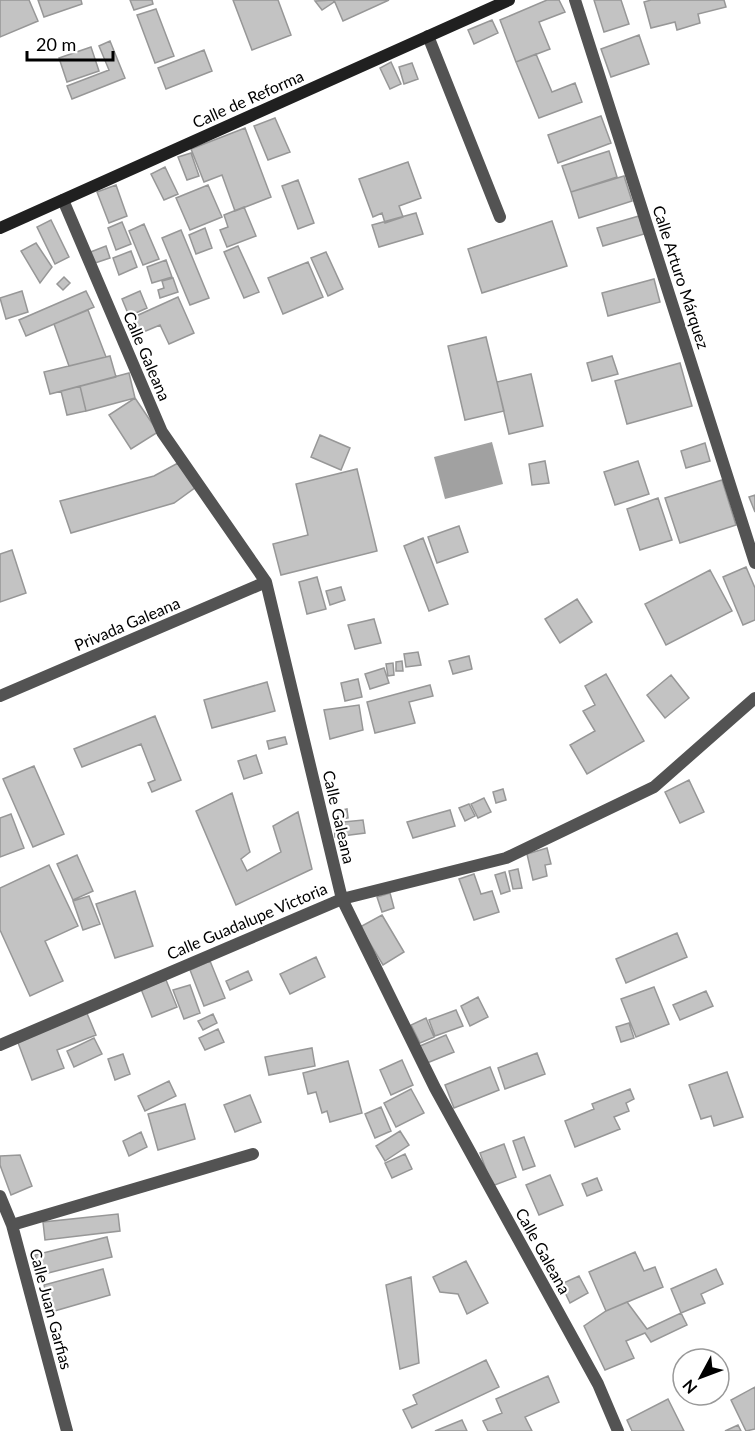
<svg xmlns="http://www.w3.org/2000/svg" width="755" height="1431" viewBox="0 0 755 1431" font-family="Lato,sans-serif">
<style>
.water{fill:#a1a1a1}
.building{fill:#c3c3c3;stroke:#979797;stroke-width:1.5}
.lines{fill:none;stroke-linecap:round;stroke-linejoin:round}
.street{stroke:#535353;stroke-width:12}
.secondary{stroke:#202020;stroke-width:12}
.labels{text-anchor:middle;stroke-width:4.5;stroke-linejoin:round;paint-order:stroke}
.street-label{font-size:16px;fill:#000;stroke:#fff}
</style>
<rect width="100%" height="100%" fill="#fff"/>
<!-- water -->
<path class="water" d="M492,442L503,484L445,499L434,457Z"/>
<!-- building -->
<path class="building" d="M0,0H29L38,21L0,37Z
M38,0H81L82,4L44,17Z
M130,0H152L153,4L134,10Z
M233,0H278L291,35L252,50Z
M333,0L334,2L322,10L315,1Z
M334,0H389L343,21Z
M547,0H559L565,12L539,22L550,49L516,62L500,20Z
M594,0H621L629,24L604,32Z
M651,0H724L726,7L698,14L700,23L677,30L675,22L651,28L644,2Z
M156,9L174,56L155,63L137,15Z
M492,20L498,33L474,44L468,30Z
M639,35L649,64L611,77L601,49Z
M110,41L125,78L72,99L67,86L109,70L99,46Z
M91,47L99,71L67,82L59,58Z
M204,50L212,71L166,89L158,68Z
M536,54L552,92L575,83L582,102L539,118L516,62Z
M391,62L401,84L390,89L380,68Z
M412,63L418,79L404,84L399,67Z
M601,116L611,143L558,163L548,135Z
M275,118L290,152L268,160L254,126Z
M245,128L271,197L235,211L222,175L204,182L191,149Z
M609,151L617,177L571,192L562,166Z
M191,153L199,176L187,180L178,157Z
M408,162L421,198L399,206L403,217L385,223L382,213L373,217L359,179Z
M165,167L178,194L164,200L151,174Z
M624,176L632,201L579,218L571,192Z
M298,180L314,223L298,229L282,186Z
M116,185L127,216L109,223L97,192Z
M208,185L222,217L190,230L176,198Z
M244,207L256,236L227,247L220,230L228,227L224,215Z
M416,213L423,234L379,247L372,225Z
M639,216L644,234L603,246L597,228Z
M51,220L69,257L55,264L37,227Z
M552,221L567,266L482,293L468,249Z
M122,222L131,244L116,250L108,228Z
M144,224L159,259L143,265L129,231Z
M205,228L212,248L196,254L189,235Z
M181,230L209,298L190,305L162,238Z
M36,243L52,267L40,283L21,251Z
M106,246L110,258L92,264L88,253Z
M238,246L259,292L244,298L224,252Z
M131,251L137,267L119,275L113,258Z
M326,252L343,289L328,296L311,258Z
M166,260L172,277L152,283L147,267Z
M308,262L323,297L283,314L268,278Z
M64,277L70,283L63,290L57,284Z
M173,278L178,292L160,298L158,290L164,288L162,281Z
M654,279L660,302L608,316L602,293Z
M22,291L28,312L6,319L0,298Z
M86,291L94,307L26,336L19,320Z
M140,291L147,308L129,316L122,299Z
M178,297L194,333L169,344L160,325L141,333L134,317Z
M88,310L106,357L69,366L54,324Z
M486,337L504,411L465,420L448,346Z
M110,356L116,377L50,394L44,372Z
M612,356L618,374L592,381L587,363Z
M680,363L692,406L627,424L615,381Z
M129,373L135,398L86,411L80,386Z
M531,374L543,426L509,434L497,382Z
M80,386L86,411L67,415L61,391Z
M135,398L158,432L131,449L109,415Z
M320,435L350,448L341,470L311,457Z
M705,443L710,461L686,468L681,451Z
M545,461L549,483L532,485L529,464Z
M638,461L649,494L615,505L604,472Z
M178,463L196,487L174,503L71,533L60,501L154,476Z
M357,469L377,551L281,575L273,544L308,535L296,484Z
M722,480L736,525L680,543L665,498Z
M755,495V512L749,497Z
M658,498L672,540L640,550L627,509Z
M459,526L468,552L437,563L428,537Z
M423,538L448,604L429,611L404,546Z
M12,550L26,593L0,602V554Z
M746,567L755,588V620L743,625L723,577Z
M710,570L732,611L666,645L645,604Z
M317,577L326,609L307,614L299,582Z
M341,587L345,600L330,605L326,591Z
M577,599L592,622L560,643L545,619Z
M374,619L381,643L355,649L348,625Z
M418,652L421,665L406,667L404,654Z
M469,656L472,669L453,674L449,661Z
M402,661L403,671H396V662Z
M393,663L394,675L388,676L386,664Z
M384,668L389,683L370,689L365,674Z
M606,674L644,741L587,774L570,745L595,731L583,711L595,705L585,686Z
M671,675L689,698L665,718L647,695Z
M358,679L362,697L345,701L341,683Z
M267,682L275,711L212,728L204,700Z
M430,685L433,696L409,702L415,723L375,733L367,702Z
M359,705L363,730L330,739L324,710Z
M155,716L181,780L152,792L148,783L155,780L141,744L82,767L74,749Z
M285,737L287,744L269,749L267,741Z
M256,755L262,773L244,779L238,761Z
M34,766L64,834L33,847L3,779Z
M689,780L704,812L680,823L665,792Z
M503,789L506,800L496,803L493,792Z
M232,793L250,852L241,859L247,871L281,852L273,826L298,812L312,869L236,905L196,811Z
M484,798L491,812L478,818L471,804Z
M469,804L475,816L465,821L459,808Z
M347,809L348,818L336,820L334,812Z
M450,810L455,826L413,838L407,822Z
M11,814L24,848L0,857V818Z
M363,820L365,833L335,837L334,823Z
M547,848L551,864L545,865L547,876L533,880L527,854Z
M77,855L93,891L73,900L57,864Z
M49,865L78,926L45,941L63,981L30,996L0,930V888Z
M518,869L522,888L513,889L509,871Z
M505,872L510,891L501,894L495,875Z
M474,874L481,894L492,891L499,912L474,920L459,879Z
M135,891L153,946L115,958L96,904Z
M390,893L394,908L382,912L377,897Z
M89,896L100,924L83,930L73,901Z
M382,915L404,952L383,965L360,927Z
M677,933L687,957L626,983L616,959Z
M316,957L325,977L290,994L280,974Z
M210,961L225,998L204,1006L190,970Z
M248,971L252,980L230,990L226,981Z
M166,980L177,1007L152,1017L141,989Z
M190,985L200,1013L184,1019L173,990Z
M654,987L669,1024L636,1037L621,999Z
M706,991L713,1006L680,1020L673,1005Z
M478,997L488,1017L470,1026L461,1006Z
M456,1010L463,1026L435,1036L429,1020Z
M86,1011L96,1035L57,1050L64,1068L32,1080L17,1040Z
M213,1014L217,1023L203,1030L198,1021Z
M426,1018L434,1037L420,1043L411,1025Z
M629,1023L634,1038L621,1042L616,1027Z
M218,1029L224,1042L205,1050L199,1038Z
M446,1035L454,1052L427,1063L420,1046Z
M94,1038L102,1054L74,1067L67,1051Z
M312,1048L315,1066L269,1075L265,1057Z
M537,1053L545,1074L505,1089L498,1068Z
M123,1054L130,1074L115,1080L108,1059Z
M402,1060L413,1085L391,1095L380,1070Z
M348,1061L362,1113L330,1122L327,1111L322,1113L316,1092L308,1094L303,1073Z
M490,1067L499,1090L454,1108L445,1085Z
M727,1072L743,1117L714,1126L711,1116L701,1119L689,1085Z
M169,1081L176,1096L145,1111L138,1096Z
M411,1089L424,1113L396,1127L384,1103Z
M630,1089L634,1099L626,1103L629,1111L614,1117L620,1129L575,1147L565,1121L594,1109L592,1104Z
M250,1095L261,1122L235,1132L224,1105Z
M185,1104L195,1139L158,1150L148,1114Z
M381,1107L391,1131L375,1138L365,1114Z
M400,1131L409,1145L385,1161L376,1146Z
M141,1132L147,1147L129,1156L123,1141Z
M524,1137L535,1166L523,1170L513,1141Z
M504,1144L516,1177L492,1186L480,1153Z
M405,1154L412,1169L392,1178L385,1163Z
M20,1155L32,1186L11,1195L0,1165V1156Z
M550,1175L563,1205L539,1215L526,1185Z
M597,1178L602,1190L587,1196L582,1184Z
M118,1214L120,1231L45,1240L43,1222Z
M107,1237L112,1257L40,1275L35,1255Z
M635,1252L644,1271L655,1267L663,1287L606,1311L589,1272Z
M466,1261L488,1303L467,1314L458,1294L440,1292L433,1277Z
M103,1269L110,1295L51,1312L44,1285Z
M716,1269L723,1284L701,1294L705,1303L681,1313L671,1289Z
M579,1276L588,1293L570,1303L561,1284Z
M411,1277L419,1363L400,1369L386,1285Z
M627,1302L647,1329L681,1313L687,1325L651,1342L645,1333L626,1341L634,1358L605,1370L584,1326L606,1311Z
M486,1360L499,1387L412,1428L403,1410L417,1404L413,1395Z
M548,1376L559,1402L525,1417L532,1431H488L483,1421L502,1413L496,1399Z
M755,1387V1429L746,1431L731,1400Z
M668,1399L684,1431H632L627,1420Z
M462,1420L467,1431H435Z
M738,1425L741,1431H725Z"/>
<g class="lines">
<!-- street -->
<path class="street" d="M575,0L755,563
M428,36L500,217
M63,200L162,432L266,582L342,899L435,1088L598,1384L618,1431
M0,696L266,582
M0,1045L342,899L506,858L654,787L755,698
M0,1196L12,1225L67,1431
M12,1225L253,1154"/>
<!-- secondary -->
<path class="secondary" d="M0,228L509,0"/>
</g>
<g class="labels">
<!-- street labels -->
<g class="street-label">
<text transform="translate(248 99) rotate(-24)" y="6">Calle de Reforma</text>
<text transform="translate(681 277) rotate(72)" y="6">Calle Arturo Márquez</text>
<text transform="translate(147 356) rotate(67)" y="6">Calle Galeana</text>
<text transform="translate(127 624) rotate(-23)" y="6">Privada Galeana</text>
<text transform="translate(339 817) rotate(77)" y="6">Calle Galeana</text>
<text transform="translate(247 921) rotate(-23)" y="6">Calle Guadalupe Victoria</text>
<text transform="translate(543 1251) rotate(61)" y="6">Calle Galeana</text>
<text transform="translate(51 1309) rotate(75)" y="6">Calle Juan Garfias</text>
</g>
</g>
<!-- north arrow -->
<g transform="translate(701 1377) rotate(229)"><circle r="28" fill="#ffffff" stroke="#999999" stroke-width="1.5"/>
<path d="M0-4.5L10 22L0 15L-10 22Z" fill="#000000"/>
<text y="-9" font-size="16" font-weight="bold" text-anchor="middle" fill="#000000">N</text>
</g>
<!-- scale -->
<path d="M27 51v9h86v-9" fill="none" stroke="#000000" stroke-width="3"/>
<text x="36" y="51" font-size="18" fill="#000000" stroke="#ffffff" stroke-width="4.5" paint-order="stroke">20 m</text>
</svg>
